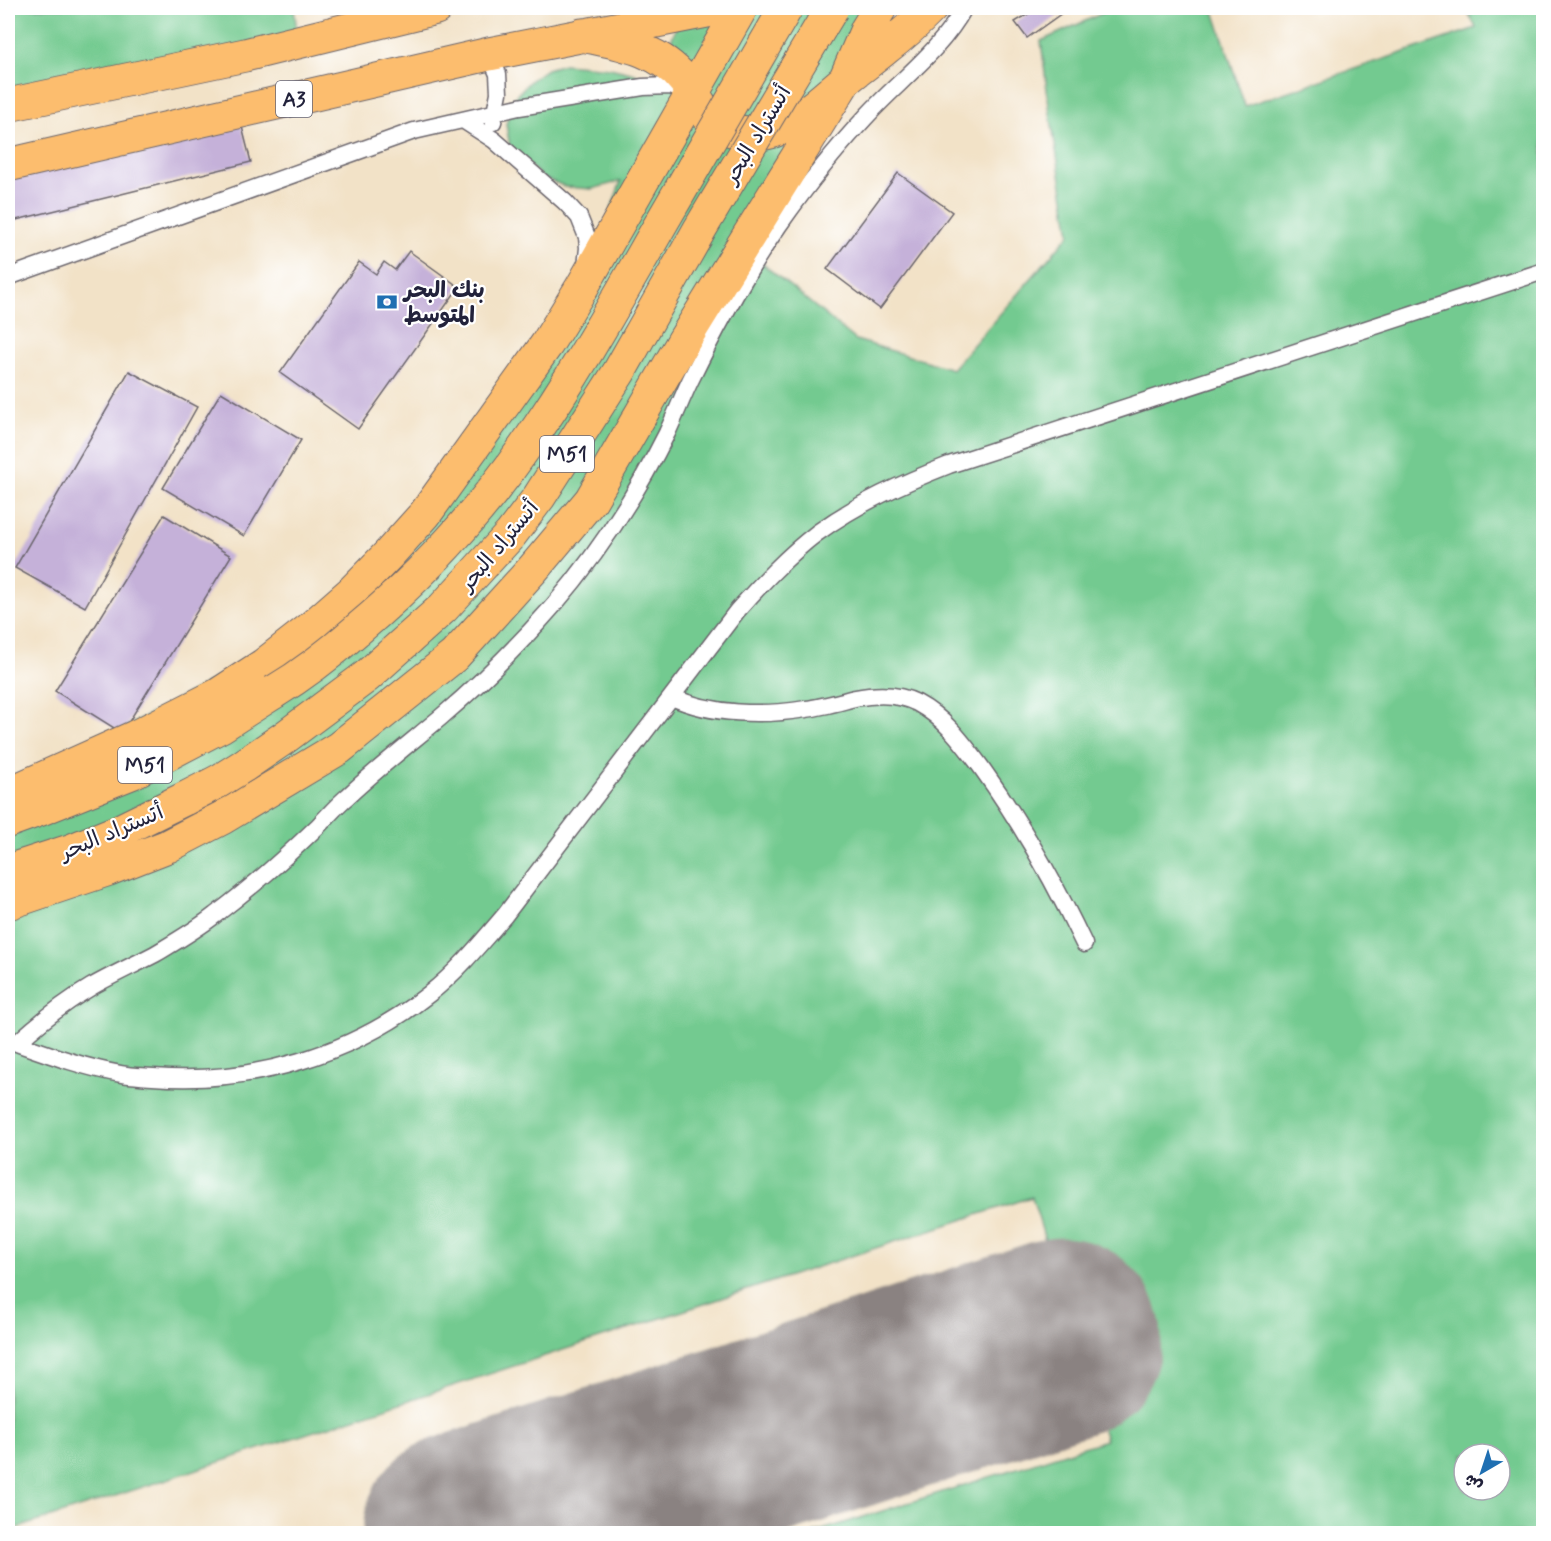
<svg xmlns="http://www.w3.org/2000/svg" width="1551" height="1541" viewBox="0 0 1551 1541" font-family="Mynerve,'Playpen Sans Arabic',sans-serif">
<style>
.green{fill:#73ca90;stroke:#4a7666;stroke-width:1.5;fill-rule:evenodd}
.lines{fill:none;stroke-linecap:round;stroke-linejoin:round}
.runway{stroke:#8a8281;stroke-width:201}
.building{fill:#c5b1d9}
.service-casing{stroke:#6b656c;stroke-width:19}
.trunk-casing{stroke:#6b656c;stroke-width:35}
.motorway-casing{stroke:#6b656c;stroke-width:35}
.service{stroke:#fff;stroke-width:16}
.trunk{stroke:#fcbd6e;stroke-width:33}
.motorway{stroke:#fcbd6e;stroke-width:33}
.motorway-bridge-casing{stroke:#6b656c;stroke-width:35;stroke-linecap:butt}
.motorway-bridge{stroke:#fcbd6e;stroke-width:33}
.labels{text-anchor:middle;stroke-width:4.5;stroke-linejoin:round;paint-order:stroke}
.shield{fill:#fff;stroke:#646476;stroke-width:1.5}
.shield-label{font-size:21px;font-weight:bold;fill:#22223b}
.street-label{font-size:22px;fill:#22223b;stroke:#fff}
.poi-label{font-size:22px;font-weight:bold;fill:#22223b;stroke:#fff;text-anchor:start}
</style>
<rect width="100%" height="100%" fill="#fff"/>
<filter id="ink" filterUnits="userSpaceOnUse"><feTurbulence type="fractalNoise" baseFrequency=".0167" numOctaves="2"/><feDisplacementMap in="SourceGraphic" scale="12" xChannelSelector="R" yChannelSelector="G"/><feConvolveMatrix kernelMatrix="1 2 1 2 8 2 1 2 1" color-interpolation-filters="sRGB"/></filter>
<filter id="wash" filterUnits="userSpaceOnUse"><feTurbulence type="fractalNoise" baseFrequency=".008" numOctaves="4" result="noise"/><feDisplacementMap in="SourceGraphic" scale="24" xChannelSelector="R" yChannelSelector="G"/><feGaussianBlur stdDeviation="1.35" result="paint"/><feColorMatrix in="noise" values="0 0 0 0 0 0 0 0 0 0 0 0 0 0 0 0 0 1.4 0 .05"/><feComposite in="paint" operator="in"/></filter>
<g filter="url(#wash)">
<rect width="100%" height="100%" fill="#f2e2c7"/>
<!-- green -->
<path class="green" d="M8,8H294L298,39L8,94Z
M683,8H882L758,260L856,340L952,369L1070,234L1050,114L1041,41L1114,8H1213L1245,106L1476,28L1466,8H1543V1533H813L1106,1440L1032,1197L8,1531V790L329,618L581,296L621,181L592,189L567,187L543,178L510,147L506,124L514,98L531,80L547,69L564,64L610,68L635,74L648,83L653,91ZM1464,1454H1500V1490H1464Z"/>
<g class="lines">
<!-- runway -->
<path class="runway" d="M463,1534L1061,1338"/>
</g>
<g id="blocks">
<!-- building -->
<path class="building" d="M1038,8H1059L1062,13L1027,38L1015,22Z
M239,115L251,162L8,222V171Z
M898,173L952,212L880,309L827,269Z
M409,251L459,287L358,429L280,373L359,262L376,274L384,262L395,270Z
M129,371L197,407L85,607L15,568Z
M221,392L301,440L244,536L163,488Z
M164,515L231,556L122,733L55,691Z"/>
</g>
</g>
<g filter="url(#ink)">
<use href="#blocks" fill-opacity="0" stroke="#6b656c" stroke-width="1.5"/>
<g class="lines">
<!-- service casing -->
<g class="service-casing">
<path id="service" d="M489,54L498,74L499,93L493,122
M463,120L494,140L565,202L579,217L587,237L588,248L586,266
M8,277L414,131L519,107L643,87L670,86L687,91
M672,697C711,715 764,716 806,709C822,707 839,702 855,698C875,694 898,693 917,703C945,718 963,743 981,767C1022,824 1054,881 1084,944
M8,1040C45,1053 82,1067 121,1074C131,1076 142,1076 153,1077C251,1085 352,1055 429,994C458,971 481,943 505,915L737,611C762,583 787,556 817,533C858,503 903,483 949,465L1544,271
M17,1043C40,1022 64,1003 91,987C112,975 134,965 155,954C175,942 196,930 215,915C251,888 285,858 318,826C328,816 337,805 348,796C378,768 410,743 441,717C481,683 518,646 553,606C598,554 636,495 667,433C675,416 682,398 690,381C716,328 745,274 779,225C805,188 833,152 864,119C897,82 940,52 964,8"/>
</g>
<!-- trunk casing -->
<g class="trunk-casing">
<path id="trunk" d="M8,105L245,55L436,8
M8,165L489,54L722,8"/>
</g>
<!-- motorway casing -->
<g class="motorway-casing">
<path id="motorway" d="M582,35C619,43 658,48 684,80C695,93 700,109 713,121C726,132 757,137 774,131C802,120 821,100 844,81C858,69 873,59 887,47C903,35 917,22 931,8
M8,794L135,737L218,695L264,665L310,629L351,593L389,554L425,514L547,344L582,287L741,8
M8,821L41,809L131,773L221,726L274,692
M8,871L70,851L119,831L186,798
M8,903L109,869L168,846L222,818L339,748L454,656L533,569L591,500L683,342L845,80L867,29L880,8"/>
</g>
<!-- service -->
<use href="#service" class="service"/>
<!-- trunk -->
<use href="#trunk" class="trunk"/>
<!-- motorway -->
<use href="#motorway" class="motorway"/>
<!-- motorway-bridge casing -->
<g class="motorway-bridge-casing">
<path id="motorway-bridge" d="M274,692C304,674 331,653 357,630C420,577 478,515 525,447C577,373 621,293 666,215C706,146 746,77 786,8
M186,798L219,781L243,766L284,738L367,676L443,608L511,534L539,497L619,372L700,229L832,8"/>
</g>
<!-- motorway-bridge -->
<use href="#motorway-bridge" class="motorway-bridge"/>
</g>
</g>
<!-- icons -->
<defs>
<g id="bank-bare" transform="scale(1.62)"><path d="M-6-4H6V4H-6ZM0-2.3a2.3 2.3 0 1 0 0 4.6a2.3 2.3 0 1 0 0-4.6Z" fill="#1f6fb2" stroke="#fff" stroke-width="2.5" paint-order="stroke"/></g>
</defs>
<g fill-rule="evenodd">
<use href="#bank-bare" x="387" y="302"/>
</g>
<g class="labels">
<!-- shield labels -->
<g class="shield">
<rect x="276" y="81" width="36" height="36" rx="4.5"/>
<rect x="540" y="436" width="54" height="36" rx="4.5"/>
<rect x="118" y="747" width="54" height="36" rx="4.5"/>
</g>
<g class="shield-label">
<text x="294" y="106">A3</text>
<text x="567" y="461">M51</text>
<text x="145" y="772">M51</text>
</g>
<!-- street labels -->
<g class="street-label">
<text transform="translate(756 134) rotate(-59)" y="8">أتستراد البحر</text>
<text transform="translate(498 545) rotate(-50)" y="8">أتستراد البحر</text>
<text transform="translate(111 831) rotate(-23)" y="8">أتستراد البحر</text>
</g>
<!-- poi labels -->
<g class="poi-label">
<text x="404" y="297">بنك البحر<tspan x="404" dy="25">المتوسط</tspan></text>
</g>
</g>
<!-- margin -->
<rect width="1551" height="1541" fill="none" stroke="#fff" stroke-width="30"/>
<!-- north arrow -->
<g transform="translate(1482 1472) rotate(219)"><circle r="28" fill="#ffffff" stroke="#a7a7b1" stroke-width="1.5"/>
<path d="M0-4.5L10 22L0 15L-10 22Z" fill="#1f6fb2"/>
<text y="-9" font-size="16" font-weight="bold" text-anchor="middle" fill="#22223b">ش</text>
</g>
</svg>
